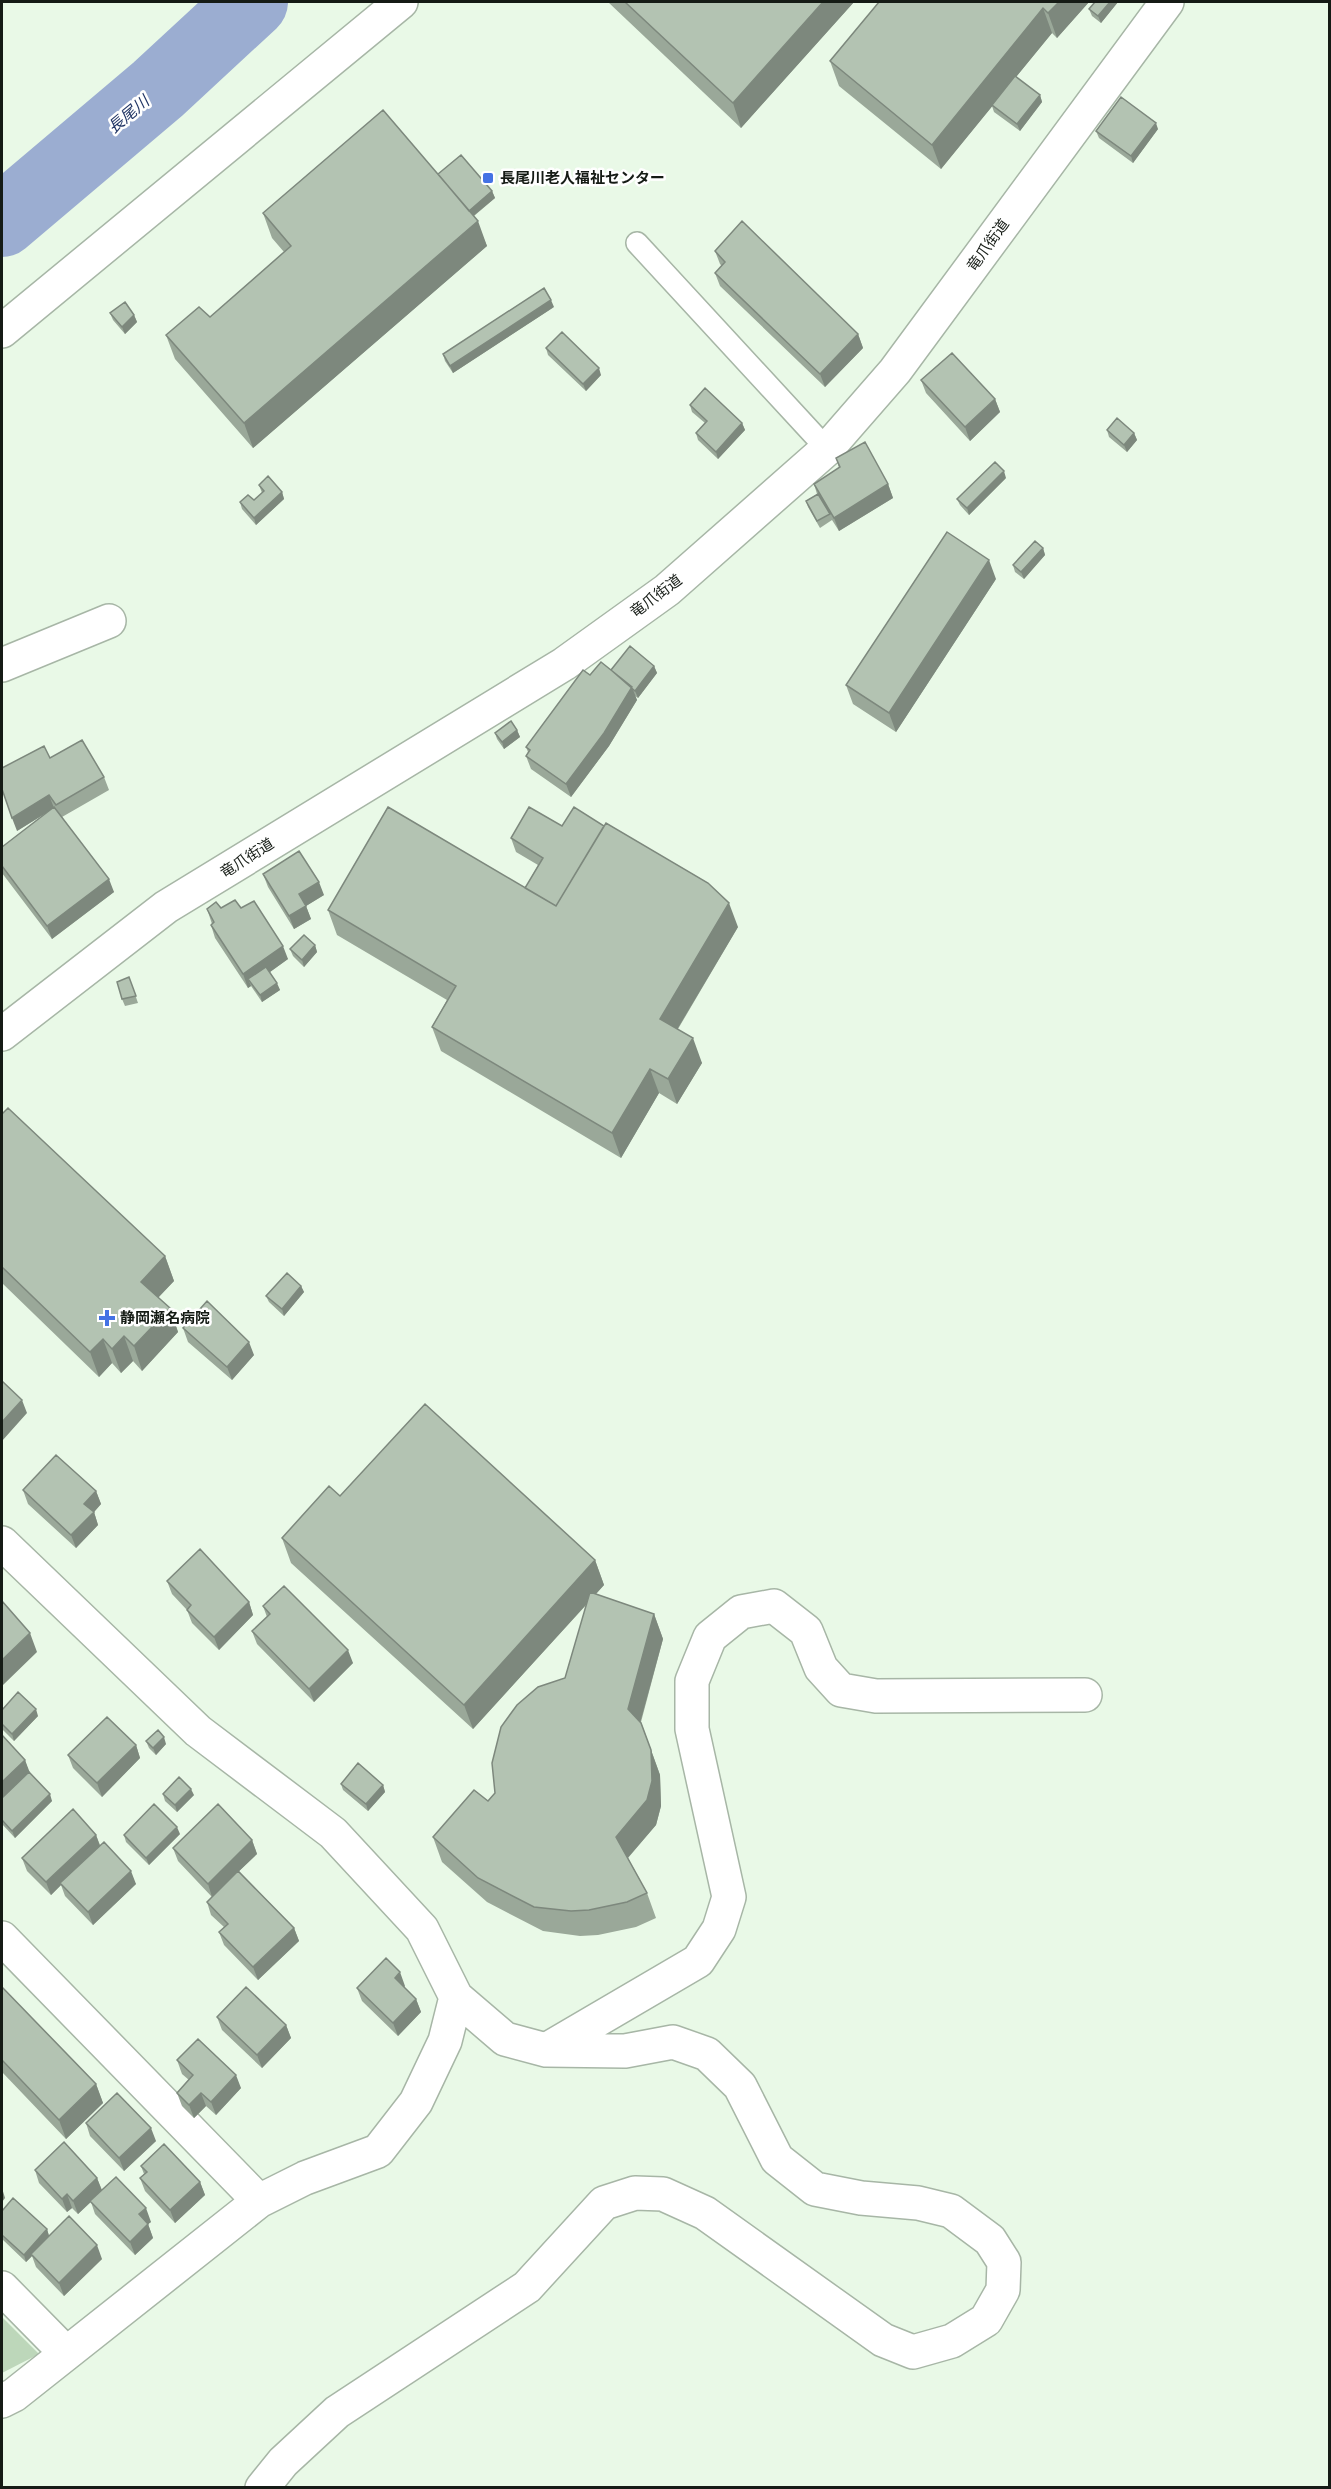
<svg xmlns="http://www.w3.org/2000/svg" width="1331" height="2489" viewBox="0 0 1331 2489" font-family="'Public Sans','Noto Sans JP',sans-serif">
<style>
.green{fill:#bdd7ba}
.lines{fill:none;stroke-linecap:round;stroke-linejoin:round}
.river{stroke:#9badd1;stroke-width:72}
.service-casing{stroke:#a7b6a6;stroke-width:24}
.minor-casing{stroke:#a7b6a6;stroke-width:36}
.secondary-casing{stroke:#a7b6a6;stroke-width:36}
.service{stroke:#fff;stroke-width:21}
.minor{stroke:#fff;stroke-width:33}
.secondary{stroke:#fff;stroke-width:33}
.wall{fill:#9aa899}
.shaded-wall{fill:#7d887d}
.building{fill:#b3c3b2;stroke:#7d887d;stroke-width:1.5}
.poi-dot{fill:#4472e4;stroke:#fff;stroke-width:2}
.labels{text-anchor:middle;stroke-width:5;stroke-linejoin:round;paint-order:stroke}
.poi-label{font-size:15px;font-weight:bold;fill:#151b15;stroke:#fff;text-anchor:start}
.street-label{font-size:15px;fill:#151b15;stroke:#fff}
.water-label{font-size:16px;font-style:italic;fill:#223666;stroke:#fff}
</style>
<rect width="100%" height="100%" fill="#e9f9e7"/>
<!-- green -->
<path class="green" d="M2,2317L39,2354L2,2373Z"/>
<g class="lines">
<!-- river -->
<path class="river" d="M2,221L158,89L252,2"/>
<!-- service casing -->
<g class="service-casing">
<path id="service" d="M637,243L827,449"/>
</g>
<!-- minor casing -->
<g class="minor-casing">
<path id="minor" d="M2,331L401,2
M2,665L109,621
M2,1543L198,1731L333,1833L422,1929L456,1997L505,2039L546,2050L625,2051L673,2042L707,2054L740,2086L777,2159L815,2189L861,2198L918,2203L951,2211L990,2240L1004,2262L1003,2290L986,2320L952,2341L913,2352L883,2340L705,2213L663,2194L635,2193L604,2203L527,2287L337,2412L283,2462L262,2488
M2,1938L259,2201
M546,2050L698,1961L719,1929L729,1897L692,1729V1681L710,1637L741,1612L774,1606L806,1631L821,1668L841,1690L876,1696L1085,1695
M2,2288L65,2352
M2,2401L14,2395L259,2201L305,2178L378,2151L416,2102L445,2041L456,1997"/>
</g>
<!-- secondary casing -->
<g class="secondary-casing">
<path id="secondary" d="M2,1034L166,907L564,664L667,590L827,449L895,371L1167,2"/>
</g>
<!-- service -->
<use href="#service" class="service"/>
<!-- minor -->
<use href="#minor" class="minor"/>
<!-- secondary -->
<use href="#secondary" class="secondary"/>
</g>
<!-- wall -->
<path class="wall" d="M608,2H854L741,128Z
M879,2H1089L1057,38L1052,33L1016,77L1040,95L1042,102L1020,131L994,112L992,106L941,169L839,86L830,61Z
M1095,2H1118L1101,23L1092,16L1089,9Z
M1158,129L1133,163L1099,138L1096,131Z
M438,174L492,191L495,198L474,216L487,246L253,448L175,359L166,335L210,317L284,252L272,238L263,213Z
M715,251L858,334L863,348L825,387L720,286L715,273L722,266L720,264Z
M554,307L453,373L445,361L443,354Z
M110,313L134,315L137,322L125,334L113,320Z
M546,348L601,375L586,391L548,355Z
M921,380L995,399L1000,412L970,441L926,393Z
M690,405L742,423L745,430L718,459L698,440L696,433L705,423L692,412Z
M1107,430L1134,433L1137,440L1127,452L1109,437Z
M836,458L888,484L893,498L839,531L832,520L820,528L808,507L806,501L817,494L814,484L839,468Z
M1006,478L969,515L960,505L957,499Z
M259,485L282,492L284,499L256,525L242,509L240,502L254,500L262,493Z
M1043,548L1045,555L1024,579L1015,572L1013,565Z
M996,579L896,732L853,704L846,685Z
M654,666L657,673L638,698L635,696L637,700L609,746L571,797L531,769L526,756L528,752L526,747L590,675L611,670Z
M517,730L520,737L504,749L497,739L495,733Z
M50,758L104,777L109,790L62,817L114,892L52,939L2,873V847L51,810L17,831Z
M511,838L738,927L678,1029L702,1063L677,1104L659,1093L621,1158L441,1051L432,1027L447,1000L337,935L328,910L525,888L538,865L516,852Z
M263,874L324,895L306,906L311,919L294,929L268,887Z
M221,908H241L288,959L270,972L280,990L262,1002L251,986L248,988L215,938L211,925L212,924L207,909Z
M315,945L317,952L304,967L293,956L290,949Z
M129,977L138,1003L125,1006L122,999Z
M2,1114L165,1256L174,1281L158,1298L170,1308L178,1332L142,1371L133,1361L121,1373L112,1363L99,1377L2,1283Z
M301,1286L304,1292L284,1316L269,1302L266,1296Z
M183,1328L254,1355L232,1380L188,1342Z
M23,1490L96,1491L101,1504L94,1512L98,1525L76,1548L28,1504Z
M282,1538L595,1560L604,1585L596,1594L654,1614L663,1639L641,1722L660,1775L661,1806L656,1825L628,1858L647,1893L656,1918L636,1927L598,1935L580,1936L543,1931L487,1902L442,1862L433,1837L488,1801L495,1793L565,1678L587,1604L473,1729L291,1563Z
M167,1581L249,1602L253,1615L219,1650L192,1623L187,1610L172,1594Z
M263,1606L353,1663L314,1702L257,1644L252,1631L267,1617Z
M2,1710L38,1716L14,1741L2,1729Z
M2,1735L25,1760L29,1773L52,1801L15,1838L2,1824Z
M146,1741L166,1744L156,1755L149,1748Z
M136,1745L140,1758L102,1797L73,1768L68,1755Z
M341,1784L383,1785L385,1792L368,1811L343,1790Z
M163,1794L194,1795L177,1812L165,1801Z
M180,1834L149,1865L126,1842L124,1835Z
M96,1835L100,1845L136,1884L93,1925L65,1896L61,1885L51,1895L27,1871L22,1858Z
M252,1840L257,1854L239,1871L294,1928L299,1941L258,1980L224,1945L219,1932L224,1927L211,1915L207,1902L212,1897L178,1861L173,1848Z
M405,1986L404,1987L416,1999L421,2012L398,2036L362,2001L357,1988Z
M2,1987L96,2084L103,2103L66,2139L2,2072Z
M217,2017L286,2025L291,2038L262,2068L222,2030Z
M177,2060L241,2088L216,2115L206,2106L194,2118L182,2106L177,2093L189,2080L182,2074Z
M86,2123L156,2141L124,2171L90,2136Z
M141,2166L200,2182L205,2195L175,2223L145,2191L140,2178L144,2174Z
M35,2170L97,2178L102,2190L151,2222L148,2224L153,2238L135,2255L95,2214L91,2202L78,2214L72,2208L67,2212L39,2183Z
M2,2211L47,2229L49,2236L102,2259L64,2296L36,2267L32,2256L26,2262L2,2239Z"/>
<!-- shaded-wall -->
<path class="shaded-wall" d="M823,2H854L741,128L733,103Z
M1059,2H1089L1057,38L1048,13Z
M1110,2H1118L1101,23L1098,16Z
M1043,8L1052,33L941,169L932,145Z
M1040,95L1042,102L1020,131L1017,124Z
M1156,123L1158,129L1133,163L1131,156Z
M492,191L495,198L466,222L464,215Z
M478,221L487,246L253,448L244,423Z
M551,300L554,307L453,373L450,366Z
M134,315L137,322L125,334L122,327Z
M858,334L863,348L825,387L820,374Z
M599,368L601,375L586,391L583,384Z
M995,399L1000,412L970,441L965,427Z
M742,423L745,430L718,459L716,452Z
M1134,433L1137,440L1127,452L1124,445Z
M1004,471L1006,478L969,515L967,508Z
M888,484L893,498L839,531L834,518Z
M282,492L284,499L256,525L254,518Z
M1043,548L1045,555L1024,579L1021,572Z
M989,560L996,579L896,732L889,713Z
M654,666L657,673L638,698L635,691Z
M632,687L637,700L609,746L571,797L566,784Z
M517,730L520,737L504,749L502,742Z
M49,795L54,808L17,831L12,818Z
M109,879L114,892L52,939L47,926Z
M319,882L324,895L306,906L311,919L294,929L289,916L299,894Z
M729,903L738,927L669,1043L660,1019Z
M315,945L317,952L304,967L302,960Z
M283,946L288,959L252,985L248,979L251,986L248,988L243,974Z
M277,983L280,990L262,1002L260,995Z
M693,1038L702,1063L677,1104L668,1079Z
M650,1069L659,1093L621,1158L612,1133Z
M165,1256L174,1281L150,1306L141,1282Z
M301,1286L304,1292L284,1316L282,1309Z
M170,1308L178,1332L142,1371L134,1346Z
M124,1336L133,1361L121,1373L112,1349Z
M103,1339L112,1363L99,1377L90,1352Z
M249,1342L254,1355L232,1380L227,1367Z
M22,1400L27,1413L2,1441V1422Z
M96,1491L101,1504L94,1512L98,1525L76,1548L71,1535L84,1504Z
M595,1560L604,1585L473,1729L464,1705Z
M249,1602L253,1615L219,1650L214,1637Z
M654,1614L663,1639L637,1734L628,1709Z
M30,1633L37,1652L2,1686V1660Z
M348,1650L353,1663L314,1702L309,1689Z
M36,1709L38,1716L14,1741L12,1734Z
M164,1737L166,1744L156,1755L153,1748Z
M136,1745L140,1758L102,1797L97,1783Z
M651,1750L660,1775L661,1806L656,1825L625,1861L616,1837Z
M25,1760L30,1773L2,1800V1782Z
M383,1785L385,1792L368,1811L366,1804Z
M191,1789L194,1795L177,1812L175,1805Z
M50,1794L52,1801L15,1838L12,1831Z
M177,1827L180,1834L149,1865L146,1858Z
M96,1835L101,1849L60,1883L61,1885L51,1895L46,1882Z
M252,1840L257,1854L212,1897L208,1884Z
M131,1871L136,1884L93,1925L88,1912Z
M294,1928L299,1941L258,1980L253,1967Z
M400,1972L405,1986L400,1992L395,1978Z
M416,1999L421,2012L398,2036L393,2023Z
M286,2025L291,2038L262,2068L257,2055Z
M236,2075L241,2088L216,2115L211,2102Z
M96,2084L103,2103L66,2139L59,2120Z
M201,2093L206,2106L194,2118L189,2105Z
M151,2128L156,2141L124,2171L119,2158Z
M97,2178L102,2191L78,2214L73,2201Z
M200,2182L205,2195L175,2223L170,2210Z
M2,2188L5,2198L2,2202Z
M67,2194L72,2208L67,2212L62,2199Z
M146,2208L151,2222L144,2227L139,2214Z
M148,2224L153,2238L135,2255L130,2242Z
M47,2229L49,2236L31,2254L32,2256L26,2262L24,2255Z
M97,2245L102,2259L64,2296L59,2283Z"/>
<!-- building -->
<path class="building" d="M625,2H823L733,103Z
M879,2H1059L1048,13L1043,8L932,145L830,61Z
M1095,2H1110L1098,16L1089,9Z
M1015,76L1040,95L1017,124L992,105Z
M1121,97L1156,123L1131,156L1096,131Z
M383,110L478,221L244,423L166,335L199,307L210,317L291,246L263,213Z
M461,155L492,191L469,211L438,174Z
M742,221L858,334L820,374L715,273L725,262L715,251Z
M544,288L551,300L450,366L443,354Z
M125,302L134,315L122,327L110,313Z
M562,332L599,368L583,384L546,348Z
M952,353L995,399L965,427L921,380Z
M705,388L742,423L716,452L696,433L707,421L690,405Z
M1117,418L1134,433L1124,445L1107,430Z
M865,442L888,484L834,518L814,484L840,467L836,458Z
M995,462L1004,471L967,508L957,499Z
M268,476L282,492L254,518L240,502L248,495L254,500L264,491L259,485Z
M818,494L830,514L817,521L806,501Z
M947,532L989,560L889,713L846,685Z
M1035,541L1043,548L1021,572L1013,565Z
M630,646L654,666L635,691L611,670Z
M601,662L632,687L604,733L566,784L526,756L530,750L526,747L583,670L590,675Z
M511,721L517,730L502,742L495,733Z
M82,740L104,777L56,805L49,795L12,818L2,789V768L44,746L50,758Z
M54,807L109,879L47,926L2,866V847Z
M388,807L556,906L606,823L708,883L729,903L660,1019L693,1038L668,1079L650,1069L612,1133L432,1027L456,986L328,910Z
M529,807L562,826L574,807L604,826L556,906L525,888L543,858L511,838Z
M299,851L319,882L299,894L306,906L289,916L263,874Z
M235,900L241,908L254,901L283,946L243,974L211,925L214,922L207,909L216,902L221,908Z
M304,935L315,945L302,960L290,949Z
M266,967L277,983L260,995L248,979Z
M129,977L136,996L122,999L117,982Z
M8,1108L165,1256L141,1282L170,1308L134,1346L124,1336L112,1349L103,1339L90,1352L2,1267V1114Z
M287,1273L301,1286L282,1309L266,1296Z
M207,1301L249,1342L227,1367L183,1328Z
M2,1381L22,1400L2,1422Z
M425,1404L595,1560L464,1705L282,1538L329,1486L340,1496Z
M56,1455L96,1491L84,1504L94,1512L71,1535L23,1490Z
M200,1549L249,1602L214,1637L187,1610L191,1605L167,1581Z
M284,1586L348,1650L309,1689L252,1631L270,1614L263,1606Z
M590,1592L654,1614L628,1709L641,1723L651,1750L652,1781L647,1800L616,1837L647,1893L627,1902L589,1910L571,1911L534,1907L478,1878L433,1837L474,1790L488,1801L495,1793L492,1763L501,1727L517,1705L538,1687L565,1678Z
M2,1601L30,1633L2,1660Z
M18,1692L36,1709L12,1734L2,1724V1710Z
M107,1717L136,1745L97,1783L68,1755Z
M158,1730L164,1737L153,1748L146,1741Z
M2,1735L25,1760L2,1782Z
M358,1763L383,1785L366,1804L341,1784Z
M29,1772L50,1794L12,1831L2,1820V1798Z
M179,1777L191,1789L175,1805L163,1794Z
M154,1804L177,1827L146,1858L124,1835Z
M218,1804L252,1840L208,1884L173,1848Z
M73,1809L96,1835L46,1882L22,1858Z
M104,1842L131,1871L88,1912L60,1883Z
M238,1871L294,1928L253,1967L219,1932L228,1924L207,1902Z
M386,1958L400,1972L395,1978L416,1999L393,2023L357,1988Z
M2,1987L96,2084L59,2120L2,2060Z
M246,1987L286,2025L257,2055L217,2017Z
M198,2039L236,2075L211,2102L201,2093L189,2105L177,2093L193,2075L177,2060Z
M117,2093L151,2128L119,2158L86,2123Z
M64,2142L97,2178L73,2201L67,2194L62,2199L35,2170Z
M164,2144L200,2182L170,2210L140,2178L147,2172L141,2166Z
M116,2177L146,2208L139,2214L148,2224L130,2242L90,2201Z
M13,2198L47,2229L24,2255L2,2235V2211Z
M69,2216L97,2245L59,2283L31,2254Z"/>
<!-- markers -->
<g class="poi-dot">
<rect x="482" y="172" width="12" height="12" rx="3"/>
<path d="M104 1309h6v6h6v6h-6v6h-6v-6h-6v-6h6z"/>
</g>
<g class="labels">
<!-- poi labels -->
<g class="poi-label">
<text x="500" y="183">長尾川老人福祉センター</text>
<text x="120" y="1323">静岡瀬名病院</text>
</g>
<!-- street labels -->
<g class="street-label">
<text transform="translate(988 245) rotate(-54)" y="5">竜爪街道</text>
<text transform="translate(656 596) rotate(-37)" y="5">竜爪街道</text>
<text transform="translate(247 858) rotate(-32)" y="5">竜爪街道</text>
</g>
<!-- water labels -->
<g class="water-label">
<text transform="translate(128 114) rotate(-40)" y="6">長尾川</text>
</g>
</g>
<!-- border -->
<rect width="1331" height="2489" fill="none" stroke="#151b15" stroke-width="6"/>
</svg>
